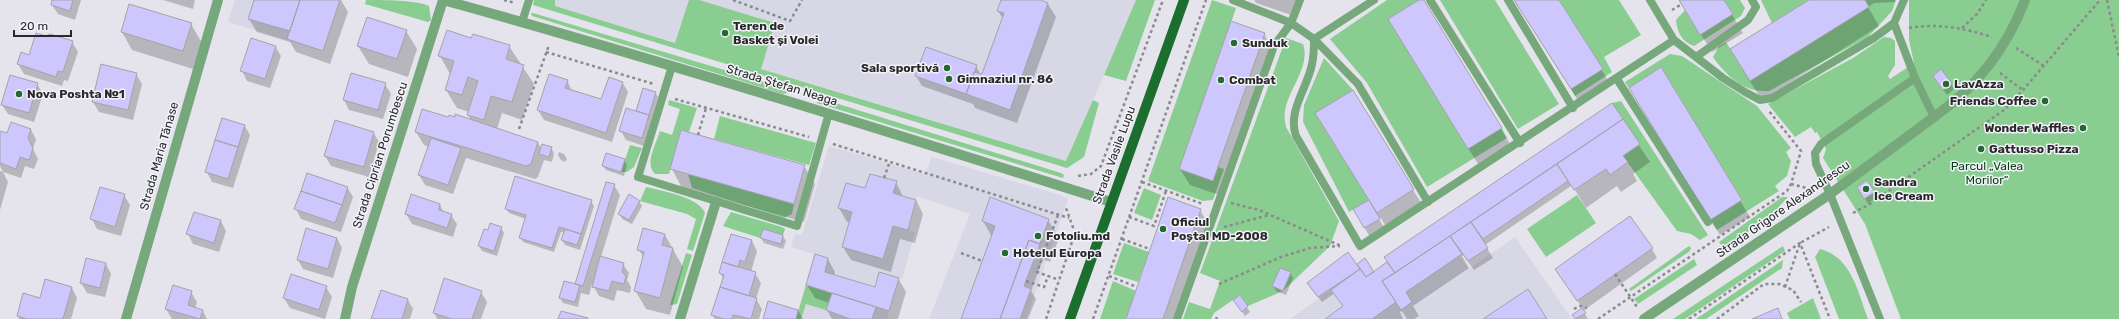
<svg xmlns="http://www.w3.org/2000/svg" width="2119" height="319" viewBox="0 0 2119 319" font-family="Rubik,sans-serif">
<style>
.built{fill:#d8d7e5}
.green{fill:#8acd91}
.shadow{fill:#0003}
.building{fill:#cdc7fd;stroke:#a3a3a9}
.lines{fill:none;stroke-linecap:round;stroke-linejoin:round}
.path{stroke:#8a8a8f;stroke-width:2.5;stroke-dasharray:3 3;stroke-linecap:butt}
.service{stroke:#77a87c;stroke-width:8}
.pedestrian{stroke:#77a87c;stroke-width:10}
.minor{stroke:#77a87c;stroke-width:10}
.primary{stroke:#1b6e2e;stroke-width:10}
.poi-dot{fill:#266832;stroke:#f2f2f9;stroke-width:1.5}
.labels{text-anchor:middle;stroke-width:3;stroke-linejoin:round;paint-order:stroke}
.poi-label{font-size:12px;font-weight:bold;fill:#29292b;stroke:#f2f2f9;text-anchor:start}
.street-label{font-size:12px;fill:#29292b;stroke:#f2f2f9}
.park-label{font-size:12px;fill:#033f13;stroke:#f2f2f9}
</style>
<rect width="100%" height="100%" fill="#e5e4ec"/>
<!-- built -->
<path class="built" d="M235,0H340L323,51L228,22Z
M555,0H1136L1067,161L554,6Z
M829,146L925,174L932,157L1060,195L1068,199L1026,319H929L970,214L917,196L908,230L915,232L902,279L899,278L887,319H796L814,254L791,247L795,234L802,235Z
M1450,236L1462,254L1460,257L1469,269L1515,237L1572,319H1290L1360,269L1366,277L1387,262L1394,273Z"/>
<!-- green -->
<path class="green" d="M366,0C383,0 417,0 429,6L431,20L428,22L365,4Z
M534,0H555V6L675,43L689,0H699L775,23L761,69L1066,161L1093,100L1099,103L1084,157L1067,168L533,5Z
M1136,0H1155L1126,81L1104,75Z
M1212,0L1236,8L1180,169L1213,181L1218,167L1224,169L1213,200L1203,201L1148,181Z
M1387,0H1419L1389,19L1468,148L1502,128L1507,138L1427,187L1367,83L1330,39Z
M1440,0H1495L1559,104L1518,129Z
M1559,0H1619L1641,35L1604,57L1612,72L1575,96L1571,89L1603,69Z
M1724,0H1740L1745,8L1741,16L1694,46C1682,42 1677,32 1676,20L1685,10L1733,14Z
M1761,0H1809L1772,23Z
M1865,0H1896L1892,11L1868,37L1769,91C1764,91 1756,91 1751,89C1735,84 1722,70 1713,57L1719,46L1726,42L1750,81L1869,7Z
M1909,0H2119V319H1901L1865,224L1823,158L1826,149L1817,132L1815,133L1811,127L1795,137L1768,104L1853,58L1884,37L1891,38L1895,41V65L1888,76L1890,79L1914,63L1909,40Z
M531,13H533L795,91L783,94L532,16Z
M1286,38L1303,44C1311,66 1288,90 1285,111C1284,116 1285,122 1286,127L1339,221L1330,246L1283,291L1248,306L1240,295L1214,313L1211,319H1183L1189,302L1210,309L1220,281L1200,273Z
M1670,54L1682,56L1757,106L1791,148L1786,152L1791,161L1787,176L1775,186L1779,191L1717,230L1710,220L1742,200L1661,67L1629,88L1625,82Z
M1324,58L1353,90L1316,113L1369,200L1349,212L1303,122L1304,105Z
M819,98L1061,173L1064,175L1063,178L817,103Z
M669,100L697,108L689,132L681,130L669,174H655C644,164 656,144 660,131L672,135L680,109L668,105Z
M1621,101L1708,235L1700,240L1691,234L1677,231L1623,156L1640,144L1612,103Z
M720,116L816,143L809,165L714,139Z
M630,145L642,148L634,167L627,172H621Z
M688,174L794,204L792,214L784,218L692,188Z
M646,187C662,191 699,197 705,213L693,251L687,249L696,219L687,214L640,201Z
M1144,188L1161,195L1152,220L1134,213Z
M1577,195L1596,223L1546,257L1527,229Z
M1782,197H1788L1775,211L1724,250L1719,242Z
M731,212L782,227L785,229L783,235L763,229L760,238L723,226Z
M1124,243L1149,252L1138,282L1113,274Z
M1689,246L1691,248L1690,251L1631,291L1629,289Z
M1783,246L1785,251L1685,319H1673Z
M1820,249C1852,257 1858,293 1868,319H1839L1815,257Z
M686,253L692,255L677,304L670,305Z
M1694,259L1697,265L1638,304L1634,299Z
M1783,260L1782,268L1706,319H1696Z
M1113,281L1136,291L1126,319H1100Z
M806,285L832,293L826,310L806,304L801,319H796Z
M1813,298L1821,319H1790L1787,313Z"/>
<!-- shadow -->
<path class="shadow" d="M53,0H81L75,20L58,14L52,5Z
M163,0H195L193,9Z
M255,0H341L348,12L330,64L296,52L290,42L257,32L249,19Z
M1002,0H1038L1048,4L1056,17L1017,123L975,108L973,104L922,86L916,76L976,66L982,77L1003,19L998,11Z
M1254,0H1296L1291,15L1256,3Z
M1421,0H1423L1510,144L1478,164L1399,35Z
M1514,0H1558L1611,85L1581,105Z
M1679,0H1723L1743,33L1712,52Z
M1811,0H1895V2L1874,3L1868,7L1879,26L1762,100L1742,69Z
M191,24L202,43L193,69L132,50L122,32Z
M406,31L417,49L408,77L369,64L358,46Z
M1264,34L1273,50L1222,196L1190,185L1180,169Z
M46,37L72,42L78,52L68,81L64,80L62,86L24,74L18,64L30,56Z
M472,39L509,46L534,84L522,120L502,113L497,129L538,143L542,149L551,148L554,153L552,162L544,160L538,177L535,179L466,158L453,194L425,185L419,175L429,147L424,145L416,132L449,118L471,121L468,115L469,112L457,108L446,90L450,74L440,56Z
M275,46L281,56L270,88L247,81L242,71Z
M1660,68L1750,217L1720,235L1640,104Z
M136,74L142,84L133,120L99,112L93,102Z
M567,80L572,91L602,101L622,82L628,92L612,142L544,120L538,110Z
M1937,81L1951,84L1954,89L1947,95Z
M37,84L43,94L34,122L8,114L2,105Z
M385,84L391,94L383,119L349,110L344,100Z
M643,89L655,92L658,97L651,121L654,126L647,147L626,140L621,131L636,112Z
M1353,91L1421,203L1385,225L1381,218L1379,219L1385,229L1370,237L1354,210L1370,201Z
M1622,120L1650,162L1633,174L1637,181L1621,192L1617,186L1586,208L1567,177L1571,186L1485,245L1493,258L1474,270L1463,255L1462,256L1469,268L1413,306L1419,316L1414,319H1407L1402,311L1400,312L1403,319H1327L1343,307L1335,293L1322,302L1311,288L1365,260L1374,273Z
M244,125L250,135L233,188L212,182L207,172Z
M31,130L36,139L33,149L38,159L34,169L25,166L21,178L3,172L0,166V132L8,134Z
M373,132L379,142L369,177L331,166L325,156Z
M559,152L564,154L567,159L565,162L561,160L558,155Z
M624,160L627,165L624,176L606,170L603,165Z
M804,166L815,184L804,222L682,188L672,169Z
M0,171L3,172L8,182L0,210Z
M1867,181L1877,197L1868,204L1859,187Z
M896,182L903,197L916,200L923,214L915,243L900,239L891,272L851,260L843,247L850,222H847L839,208L866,189Z
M614,185L620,195L601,257L623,264L629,273L627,280L631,287L630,293L617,290L614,301L599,296L592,284L589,295L581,293L578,307L563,303L560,298L576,285Z
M347,187L353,197L341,232L301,219L296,209Z
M124,195L130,205L121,236L97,229L92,219Z
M591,201L594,206L580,250L565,245L562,240L565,233L561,232L554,252L523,242L520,237L526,219L509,213L506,209Z
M639,201L642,206L632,224L622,219L620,214Z
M440,205L444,213L451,215L457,224L453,237L412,224L406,214Z
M1200,210L1209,226L1177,319H1127Z
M194,213L221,221L226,231L219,252L193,244L188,234Z
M1048,220L1059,238L1050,262L1043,259L1031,291L1036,299L1028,319H962L992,237L983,221Z
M501,228L504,233L497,256L482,251L479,246Z
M665,235L683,267L670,315L646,309L635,290L644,258L639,250Z
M783,236L786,241L783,249L764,243L761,238Z
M337,238L342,248L333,278L303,269L298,260Z
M752,241L757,251L751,272L755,273L761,283L756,299L762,309L759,319H715L712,315L724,280L720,273Z
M1652,249L1657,258L1583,311L1588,319H1576L1574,315L1583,309L1556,269Z
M828,259L835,272L834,276L876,288L898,278L906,292L898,319H832L827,310L829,303L815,298L807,285Z
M106,264L111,274L105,297L87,293L81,283Z
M1290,273L1293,278L1286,295L1276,291L1273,286Z
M326,287L332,297L325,319L290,308L284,298Z
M72,288L77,298L71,319H19L18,316L41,299Z
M191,292L197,302L195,308L203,311L207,319H172L166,309Z
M481,292L487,302L481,319H437L434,312Z
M1240,296L1250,312L1245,316L1237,305Z
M408,300L413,309L410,319H373Z
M798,310L803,319H764Z"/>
<!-- building -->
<path class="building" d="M52,0H73L70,11L51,5Z
M254,0H300L290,31L248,19Z
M300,0H340L323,51L287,39Z
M1001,0H1041L1048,3L1010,110L966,94L974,72L982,74L1004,13L997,11Z
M1419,0H1424L1502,128L1468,149L1388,19Z
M1514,0H1559L1603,69L1571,89Z
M1679,0H1724L1733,14L1700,35Z
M1809,0H1865L1869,7L1750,81L1730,49Z
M129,4L192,23L183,51L121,32Z
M367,17L407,30L397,59L357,46Z
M1231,21L1265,33L1213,181L1179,169Z
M447,30L471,38L473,34L510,45L506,59L524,65L512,102L491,96L484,120L467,115L478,81L468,77L462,95L445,90L454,61L438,56Z
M36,33L46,36L50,34L73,41L63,72L58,71L56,77L17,64L21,52L29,55Z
M251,38L276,46L265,79L240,71Z
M926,47L977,65L966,94L915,76Z
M101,64L137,73L128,110L92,102Z
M1661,67L1742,200L1710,220L1629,88Z
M1941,69L1952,84L1943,90L1933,76Z
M351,73L386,83L378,110L343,100Z
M549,74L568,80L565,88L601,99L609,77L623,82L606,133L537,110Z
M10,75L38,83L29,113L1,105Z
M643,88L656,92L649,115L636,111Z
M1353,90L1414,189L1377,213L1315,113Z
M1612,103L1623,119L1395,273L1384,257Z
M626,108L649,115L642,138L619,131Z
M422,109L448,117L449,115L455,117V114L538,142L531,164L526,166L415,132Z
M222,118L245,125L238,147L215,140Z
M1623,119L1640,144L1623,156L1628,162L1610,175L1606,169L1574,190L1557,164Z
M335,120L374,132L364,167L324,156Z
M11,122L31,129L28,138L33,148L29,160L20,157L16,169L0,163V131L7,133Z
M681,130L805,165L794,204L670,169Z
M431,138L461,148L448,185L418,175Z
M215,140L238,147L228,179L205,172Z
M542,144L552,147L549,157L539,154Z
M606,153L625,159L621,172L602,166Z
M1557,164L1568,181L1483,239L1471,222Z
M307,173L348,187L342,205L301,191Z
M870,174L897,181L893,193L916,200L908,230L893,226L883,259L842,247L852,212L838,208L846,183L865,188Z
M515,176L592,200L581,234L559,227L552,248L519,238L526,215L505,209Z
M1867,180L1875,192L1864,199L1857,187Z
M606,182L615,184L583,286L575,284Z
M100,187L125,194L115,227L90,219Z
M301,191L342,205L335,223L294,209Z
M411,194L440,204L439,210L452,214L447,228L405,214Z
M629,194L640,201L629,220L618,214Z
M990,197L1049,219L1040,244L1029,240L1000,319H961L995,226L982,221Z
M1168,197L1201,209L1163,319H1126Z
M1369,200L1380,219L1364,228L1353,209Z
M194,212L221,220L214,243L186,234Z
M1630,216L1653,248L1577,301L1555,269Z
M1471,222L1488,248L1468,261L1450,236Z
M490,223L502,227L494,251L478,246L484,229L488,230Z
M306,228L337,238L328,269L297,260Z
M643,228L665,234L662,245L673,248L660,298L634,291L644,252L637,250Z
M565,229L581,234L577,245L561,240Z
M763,229L783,235L781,244L760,238Z
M731,234L752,240L745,262L740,260L738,267L722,262Z
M1450,236L1462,254L1406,292L1412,302L1401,310L1382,281Z
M1029,240L1040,244L1024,286L1031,289L1020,319H1000Z
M1348,252L1360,269L1318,297L1307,283Z
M815,254L828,258L825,272L875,287L879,272L899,278L889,311L806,285Z
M600,256L624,263L622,272L626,276L624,284L612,281L609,291L592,287Z
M86,258L106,263L100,288L80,283Z
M1365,258L1374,272L1366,277L1357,264Z
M722,262L756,272L749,296L720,287L724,275L719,273Z
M1387,262L1395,273L1382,281L1396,302L1372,319H1325L1343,306L1331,290L1360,269L1366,277Z
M1280,268L1291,272L1283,291L1272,286Z
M291,274L327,286L319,310L283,298Z
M444,278L482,291L472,319H452L433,313Z
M45,279L72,287L63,319H27L17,316L23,293L40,298Z
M564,281L580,285L575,302L559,298Z
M173,285L192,291L188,305L203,310L200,319L165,309Z
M720,287L757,298L751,319L733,315L732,319H724L711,315Z
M1528,289L1547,319H1483Z
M381,290L408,299L402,319H371Z
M832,293L876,307L872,319H850L826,310Z
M1240,295L1248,306L1242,312L1233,300Z
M768,301L798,310L796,319H763Z
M1582,308L1586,313L1575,319L1572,315Z
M1778,308L1782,319H1752Z
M561,311L588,318V319H558Z"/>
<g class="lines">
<!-- path -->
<path class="path" d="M504,0L515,3
M733,0L790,21L802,0
M2107,0L2119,57
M1672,10L1682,4
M1909,28C1939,23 1963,28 1992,37
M1962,28L1977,14L1986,0
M2016,48L2044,66
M546,52L654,84
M2000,73L2023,90
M675,99L809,137
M519,129L549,45
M698,135L706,108
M833,144L1069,218
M1078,176L1091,174L1101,166L1163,0
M884,178L890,161
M1142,182L1203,204
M1791,184L1810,189
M1231,203L1259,210L1341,246
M1853,213L1870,204L2004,110L2023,90L2100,0
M1058,215L1037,272L1059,280
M1129,217L1154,226L1166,191
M1224,227L1269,215
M1122,239L1150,249
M961,253L982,261
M1615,274L1637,307
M1109,276L1137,287
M1026,281L1044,287L1048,276
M1219,284L1281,257L1310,248L1340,246
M1785,287L1800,243L1829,227
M1574,309L1580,306L1587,308
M1046,319L1075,233L1066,208
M1093,319L1206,0
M1216,319L1217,317
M1598,319L1787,191L1791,184L1801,151L1769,111
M1689,319L1800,243L1830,319
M1717,319L1764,284H1779L1793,290L1801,302"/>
<!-- service -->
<path class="service" d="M1233,0L1291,23L1300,0
M1374,0L1314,39C1314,47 1314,56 1312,64C1308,87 1287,111 1296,136L1360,246L1674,40
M1430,0L1520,143
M1508,0L1573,108
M1650,0L1674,40L1723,78L1745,92L1760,100L1772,98L1874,38L1894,23L1904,0
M522,22L529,0
M1894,23L1915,78
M1696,57L1748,20L1756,7L1752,0
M672,66L638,177L797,226L829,113
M1617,79L1708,222
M1177,319L1274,46L1291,23L1314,39L1358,84L1428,202
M1880,319L1830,194L1816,164L1815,153L1821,144L1915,78L1934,117"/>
<!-- pedestrian -->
<path class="pedestrian" d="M1934,117C1977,86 2006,50 2025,0"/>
<!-- minor -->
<path class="minor" d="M443,0C667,62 889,132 1111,202
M126,319L218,0
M345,319L352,287L443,0
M680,319L716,202
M1644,319L1830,194L1934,117"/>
<!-- primary -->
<path class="primary" d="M1070,319L1184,0"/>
</g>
<!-- markers -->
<g class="poi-dot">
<circle cx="725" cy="33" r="4"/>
<circle cx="1234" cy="43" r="4"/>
<circle cx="947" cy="68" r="4"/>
<circle cx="949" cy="79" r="4"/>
<circle cx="1221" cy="80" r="4"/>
<circle cx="1946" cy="84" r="4"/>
<circle cx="19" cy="94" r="4"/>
<circle cx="2045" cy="101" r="4"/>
<circle cx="2083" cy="128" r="4"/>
<circle cx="1981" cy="149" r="4"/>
<circle cx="1866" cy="189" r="4"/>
<circle cx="1163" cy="229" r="4"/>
<circle cx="1038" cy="236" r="4"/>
<circle cx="1005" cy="253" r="4"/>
</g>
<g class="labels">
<!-- poi labels -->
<g class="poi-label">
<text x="733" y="30">Teren de<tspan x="733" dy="14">Basket și Volei</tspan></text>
<text x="1242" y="47">Sunduk</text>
<text x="939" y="72" text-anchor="end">Sala sportivă</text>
<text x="957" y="83">Gimnaziul nr. 86</text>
<text x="1229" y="84">Combat</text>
<text x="1954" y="88">LavAzza</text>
<text x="27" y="98">Nova Poshta №1</text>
<text x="2037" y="105" text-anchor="end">Friends Coffee</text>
<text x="2075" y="132" text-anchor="end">Wonder Waffles</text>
<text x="1989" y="153">Gattusso Pizza</text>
<text x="1874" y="186">Sandra<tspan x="1874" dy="14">Ice Cream</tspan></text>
<text x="1171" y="226">Oficiul<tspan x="1171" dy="14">Poștal MD-2008</tspan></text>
<text x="1046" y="240">Fotoliu.md</text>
<text x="1013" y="257">Hotelul Europa</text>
</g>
<!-- street labels -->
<g class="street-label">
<text transform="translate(782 85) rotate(17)" y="4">Strada Ștefan Neaga</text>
<text transform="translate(380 155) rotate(-72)" y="4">Strada Ciprian Porumbescu</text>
<text transform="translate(1114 155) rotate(-70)" y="4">Strada Vasile Lupu</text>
<text transform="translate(159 156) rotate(-74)" y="4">Strada Maria Tănase</text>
<text transform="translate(1783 209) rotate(-35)" y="4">Strada Grigore Alexandrescu</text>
</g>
<!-- park labels -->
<g class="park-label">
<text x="1987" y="170">Parcul „Valea<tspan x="1987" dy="14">Morilor”</tspan></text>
</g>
</g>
<!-- scale -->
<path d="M14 30v6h57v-6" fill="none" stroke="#29292b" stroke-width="2"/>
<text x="20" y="30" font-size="12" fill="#29292b" stroke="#f2f2f9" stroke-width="3" paint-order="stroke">20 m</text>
</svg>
